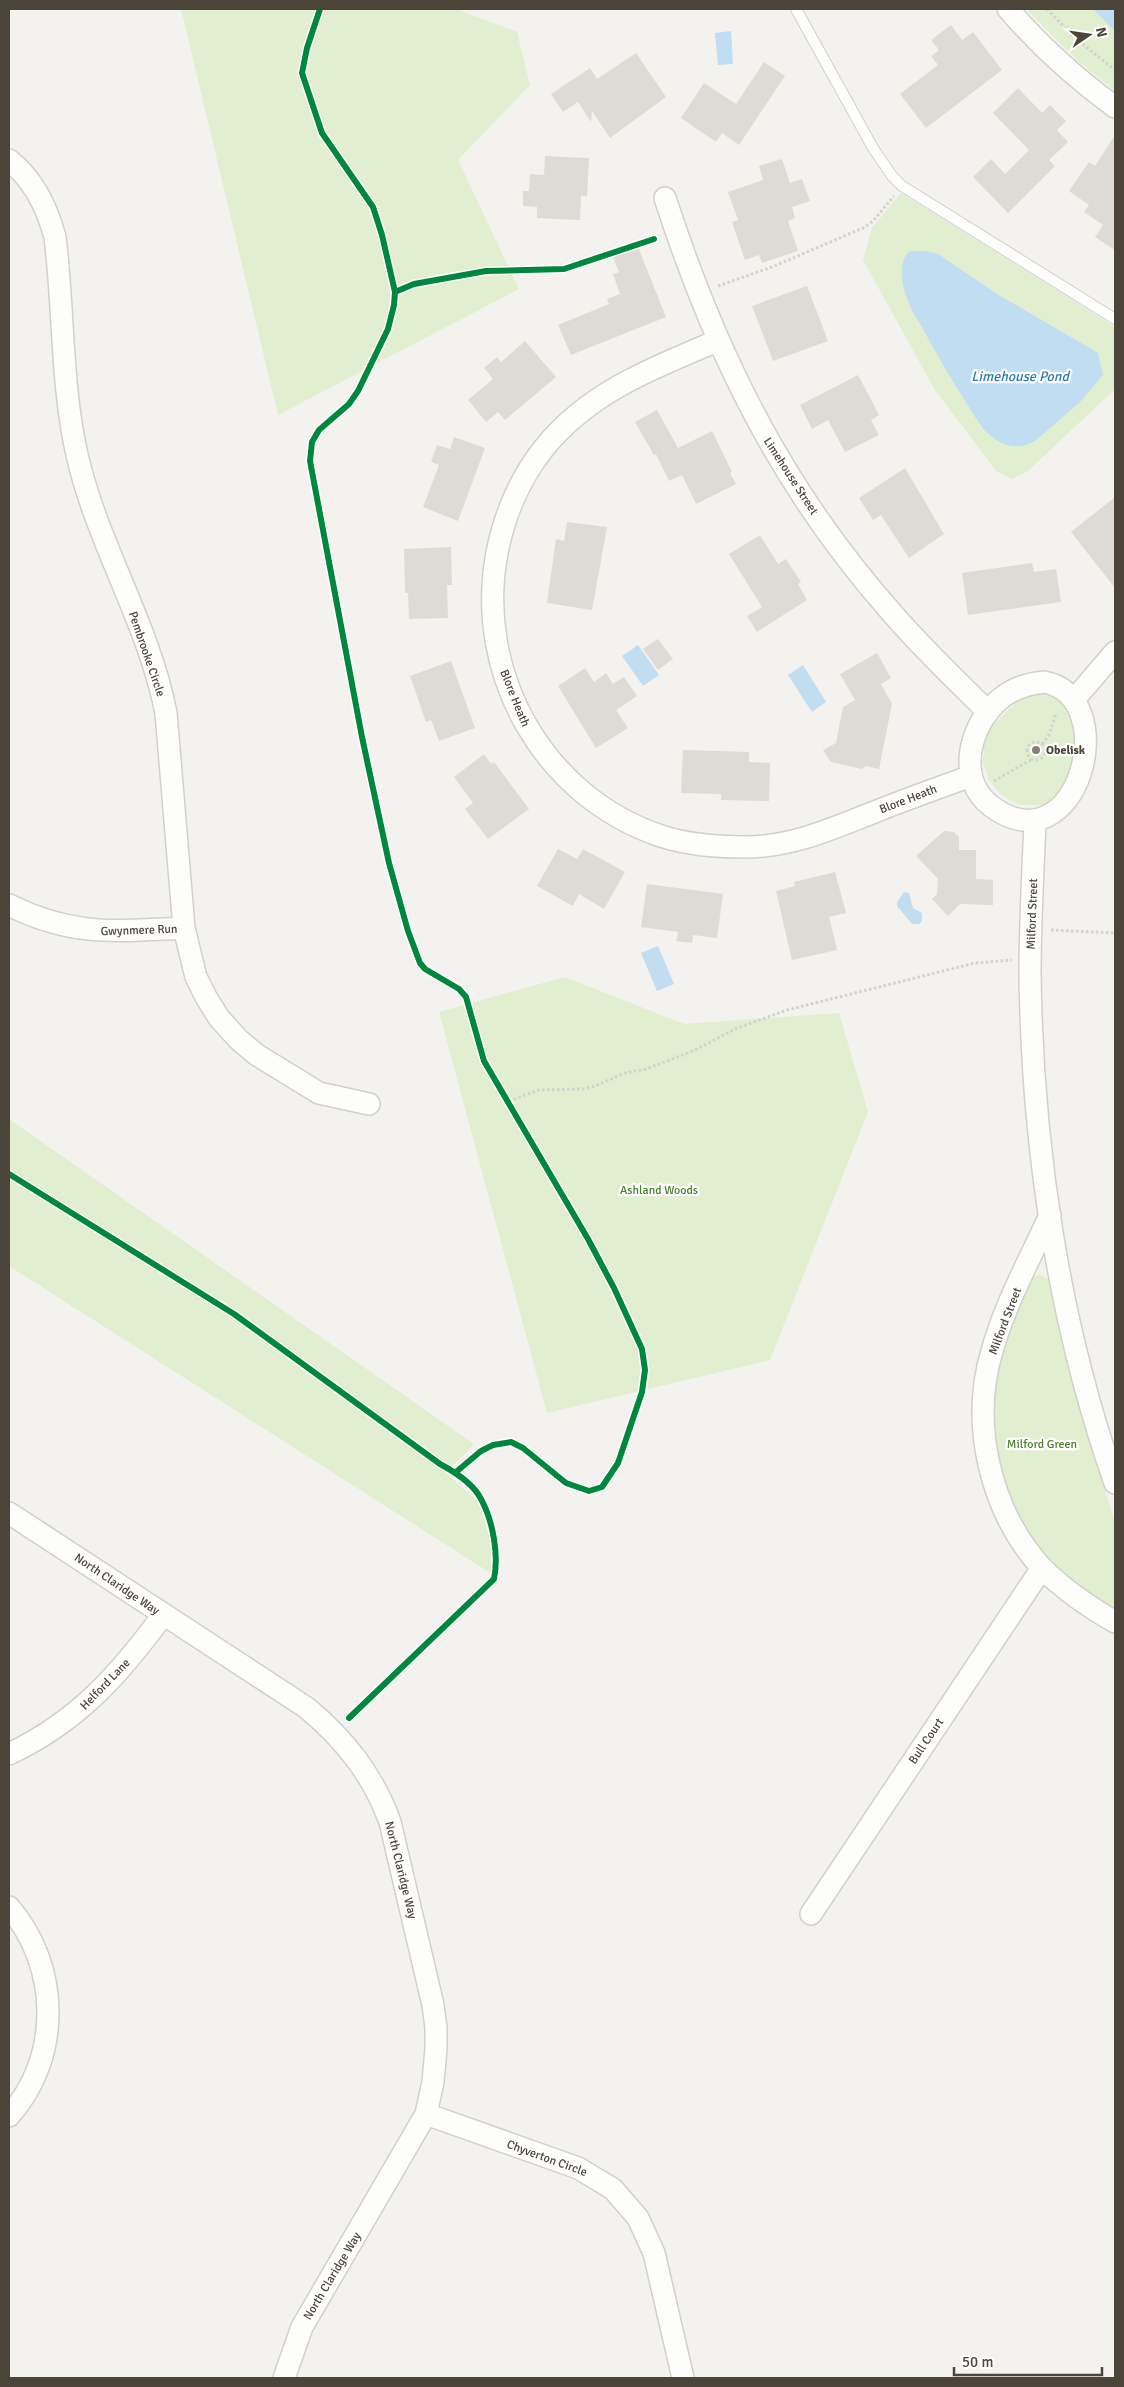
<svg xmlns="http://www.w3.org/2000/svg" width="1124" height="2387" viewBox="0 0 1124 2387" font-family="Signika,sans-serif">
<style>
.green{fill:#e1eecf}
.water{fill:#c0ddf1}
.building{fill:#dedbd6}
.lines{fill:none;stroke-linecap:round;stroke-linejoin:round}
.service-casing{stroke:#d2d0cb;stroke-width:12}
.minor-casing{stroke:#d2d0cb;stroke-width:24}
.path{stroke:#d3d2cc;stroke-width:3;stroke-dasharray:2.5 2.5;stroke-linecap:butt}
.service{stroke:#fdfdfc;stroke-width:10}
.minor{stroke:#fdfdfc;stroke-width:21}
.cycleway-casing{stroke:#fff;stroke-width:9}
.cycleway{stroke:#00873e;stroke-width:6}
.poi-dot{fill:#868178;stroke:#fff;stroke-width:2}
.labels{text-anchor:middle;stroke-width:4.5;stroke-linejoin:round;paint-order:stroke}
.street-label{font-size:12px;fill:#4b4439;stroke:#fff}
.poi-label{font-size:12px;font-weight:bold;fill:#4b4439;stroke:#fff;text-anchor:start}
.park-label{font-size:12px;fill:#4a7f2a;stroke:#fff}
.water-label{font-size:14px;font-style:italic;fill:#2e7ab2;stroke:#fff}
</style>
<rect width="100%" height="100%" fill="#f4f2ee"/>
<!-- green -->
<path class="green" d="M181,9H456L517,32L530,85L458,160L519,289L278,415Z
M1026,9H1115V91L1078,61Z
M901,193L1115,327V389L1027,472L1011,479L996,471L935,390L863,260L872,228Z
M1040,694L1060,698L1091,741L1060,797L1044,805H1019L1001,795L989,780L983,763L984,744L992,726L1017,701Z
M565,977L684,1024L839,1013L868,1112L770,1360L547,1413L439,1012Z
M9,1119L474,1444L446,1473L479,1502L491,1542L492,1574L9,1266Z
M1039,1274L1048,1279L1080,1411L1115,1522V1612L1095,1599L1044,1556L1013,1506L996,1451L993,1404L1000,1354L1029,1280Z"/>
<!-- water -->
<path class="water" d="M1093,9H1115V31Z
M731,31L733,64L718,65L715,33Z
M910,251H926L938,254L997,294L1098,353L1103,375L1079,403L1035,441C1020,450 1003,447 990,435C981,428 975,416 969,407C953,382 938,357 924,331C919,321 911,311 908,301C902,286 897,261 910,251Z
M638,645L659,675L643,686L622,656Z
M803,665L826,702L812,712L788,675Z
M904,892L909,893L913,908L922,913V921L919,924H912L897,906V902Z
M658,946L674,984L657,991L641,953Z"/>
<!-- building -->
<path class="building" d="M951,25L962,40L973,32L1002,70L926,128L900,94L938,65L931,56L939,50L931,40Z
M636,53L666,97L610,138L592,111L591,122L578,102L563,112L551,94L590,68L597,79Z
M764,62L785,76L739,145L722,133L716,142L681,118L704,83L736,104Z
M1018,88L1042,113L1050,105L1066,121L1057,130L1068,142L1049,160L1055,166L1008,213L973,177L991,159L1005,174L1029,150L993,113Z
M1115,135V250L1095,237L1103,225L1084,212L1089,205L1069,191L1089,162L1095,166Z
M545,156L589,158L587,196H581L580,220L537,218V207L523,206V191H529L530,174L544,175Z
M782,159L790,183L802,179L810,201L792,207L795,218L788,221L798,251L762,263L759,255L745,260L732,222L738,220L728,192L763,180L759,166Z
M638,247L666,317L571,355L558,325L609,304L607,299L620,294L613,274L619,272L613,257Z
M807,286L828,341L773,361L752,306Z
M525,341L556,377L505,420L498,412L486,422L468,400L493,379L484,368L497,357L501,362Z
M858,375L879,415L871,420L879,435L845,452L828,420L812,429L800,405Z
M657,410L678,448L712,431L732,472L730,473L736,484L696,504L682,475L669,481L656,454L654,455L635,422Z
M454,437L485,448L458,521L423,507L439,465L431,462L437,445L450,449Z
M905,468L944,534L909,558L881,515L873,520L859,498Z
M1115,497V588L1071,532Z
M567,522L607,527L592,610L547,603L556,539L564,541Z
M760,535L778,564L786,559L801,582L798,584L807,600L757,632L747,616L762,607L729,554Z
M451,547L452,585H447L448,618L409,619L408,593H405L404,549Z
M1032,563L1034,572L1056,569L1061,602L968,615L962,573Z
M658,639L673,659L658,670L643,649Z
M877,653L891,678L881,684L892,704L879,769L866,766L862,769L831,762L823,750L836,743L843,707L855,700L840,674Z
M451,661L475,728L439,741L431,720L426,722L410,676Z
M585,668L594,682L606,673L613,684L624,677L637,696L616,710L628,728L596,748L558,686Z
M683,750L749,752V762L770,763L769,801L721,800V794L681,793Z
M484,754L491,764L494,762L529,809L488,839L465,809L473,803L454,777Z
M944,831L954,832L959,837V850H976V879L993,880V905L960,904L948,916L932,899L937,894L938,879L916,856Z
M558,849L577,859L583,849L625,872L604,909L579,894L573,906L537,886Z
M835,872L846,913L829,917L837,950L792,960L776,891L795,886L794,882Z
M647,884L723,894L717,938L693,935L692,943L676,941L678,932L641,927Z"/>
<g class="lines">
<!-- service casing -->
<g class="service-casing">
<path id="service" d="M796,9L873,148L892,176L902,186L1115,319"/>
</g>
<!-- minor casing -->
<g class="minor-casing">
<path id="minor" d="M1008,9C1040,46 1075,78 1115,107
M9,160C33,179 47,207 55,237C64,309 61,389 78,459C99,547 149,625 166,713L184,928L196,977L206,997L219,1018L239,1040L257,1055L319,1093L369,1104
M665,198C716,355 782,489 892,613C922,648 955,679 987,711
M717,341C653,368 589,392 544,448C520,478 504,516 497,553C474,674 544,797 661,836C688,845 718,847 746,847C791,847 831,829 872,813C904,800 938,788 971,776
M1044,682C1124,696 1078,871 991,806C956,779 969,726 999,700C1012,688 1027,684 1044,682Z
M1079,694L1115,652
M1035,822C1033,872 1030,923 1030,973C1032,1145 1058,1321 1115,1483
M9,905C73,937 116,931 184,928
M1050,1215C1030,1259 1005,1304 992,1351C970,1424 990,1511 1042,1568C1063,1589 1089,1607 1115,1622
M9,1513L307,1708C345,1740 373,1775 390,1822L433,2005L436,2028V2049L433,2082L426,2114L302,2327L284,2378
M9,1754C77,1722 119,1675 163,1615
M9,1907C60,1966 62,2057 9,2116
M811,1914L1042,1568
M426,2114L578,2168L613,2189L638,2218L654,2253L683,2378"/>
</g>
<!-- path -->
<path class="path" d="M1047,9L1075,38L1115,70
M718,286L772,267L863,228L873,221L894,196
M1027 751a9 9 0 1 1 18 0a9 9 0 1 1-18 0Z
M1042,744L1049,735L1056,713
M994,781L1032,759
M1051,930L1115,933
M509,1101L539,1090L582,1089L595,1086L625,1073L646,1069L693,1051L735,1029L787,1010L975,963L1012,960"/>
<!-- service -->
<use href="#service" class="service"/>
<!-- minor -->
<use href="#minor" class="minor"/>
<!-- cycleway casing -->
<g class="cycleway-casing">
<path id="cycleway" d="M320,9L307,48L302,73L322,133L373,207L382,235L395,292L394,305L388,329L358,391L349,404L319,430L312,442L310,461L362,737L389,863L408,931L420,963L425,969L459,989L466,997L484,1061L588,1239L614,1288L642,1349L645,1370L642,1392L618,1463L602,1487L589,1491L566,1483L523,1448L511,1442L493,1445L481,1451L456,1472
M395,292L414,284L486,271L564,269L654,239
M9,1174L234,1314L440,1464C455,1472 473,1483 481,1499C493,1521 499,1555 494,1579L349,1718"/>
</g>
<!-- cycleway -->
<use href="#cycleway" class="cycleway"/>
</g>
<!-- markers -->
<circle class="poi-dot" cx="1036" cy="750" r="5"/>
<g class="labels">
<!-- street labels -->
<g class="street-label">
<text transform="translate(791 476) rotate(57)" y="4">Limehouse Street</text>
<text transform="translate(147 654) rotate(71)" y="4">Pembrooke Circle</text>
<text transform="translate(515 698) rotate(68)" y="4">Blore Heath</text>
<text transform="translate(908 799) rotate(-21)" y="4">Blore Heath</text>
<text transform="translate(1032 914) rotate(-88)" y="4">Milford Street</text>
<text transform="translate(139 930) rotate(-2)" y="4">Gwynmere Run</text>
<text transform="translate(1005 1321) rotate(-69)" y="4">Milford Street</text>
<text transform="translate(117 1584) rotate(34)" y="4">North Claridge Way</text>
<text transform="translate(105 1684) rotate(-46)" y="4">Helford Lane</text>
<text transform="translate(926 1741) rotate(-56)" y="4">Bull Court</text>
<text transform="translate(401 1870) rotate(76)" y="4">North Claridge Way</text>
<text transform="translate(547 2158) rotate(20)" y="4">Chyverton Circle</text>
<text transform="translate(332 2276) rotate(-59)" y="4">North Claridge Way</text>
</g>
<!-- poi labels -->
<g class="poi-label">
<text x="1046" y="754">Obelisk</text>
</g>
<!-- park labels -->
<g class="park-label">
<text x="659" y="1194">Ashland Woods</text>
<text x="1042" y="1448">Milford Green</text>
</g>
<!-- water labels -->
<g class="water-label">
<text x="1020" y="381">Limehouse Pond</text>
</g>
</g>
<!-- border -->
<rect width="1124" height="2387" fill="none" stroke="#4b4439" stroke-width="20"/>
<!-- north arrow -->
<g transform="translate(1089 35) rotate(77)" stroke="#ffffff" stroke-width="4" paint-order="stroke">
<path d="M0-4L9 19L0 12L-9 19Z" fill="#4b4439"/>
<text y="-8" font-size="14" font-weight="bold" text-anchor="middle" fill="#4b4439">N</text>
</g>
<!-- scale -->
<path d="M954 2367v8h148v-8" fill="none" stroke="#4b4439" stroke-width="2.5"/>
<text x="962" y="2367" font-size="15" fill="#4b4439" stroke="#ffffff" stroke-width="4" paint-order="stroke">50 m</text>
</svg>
